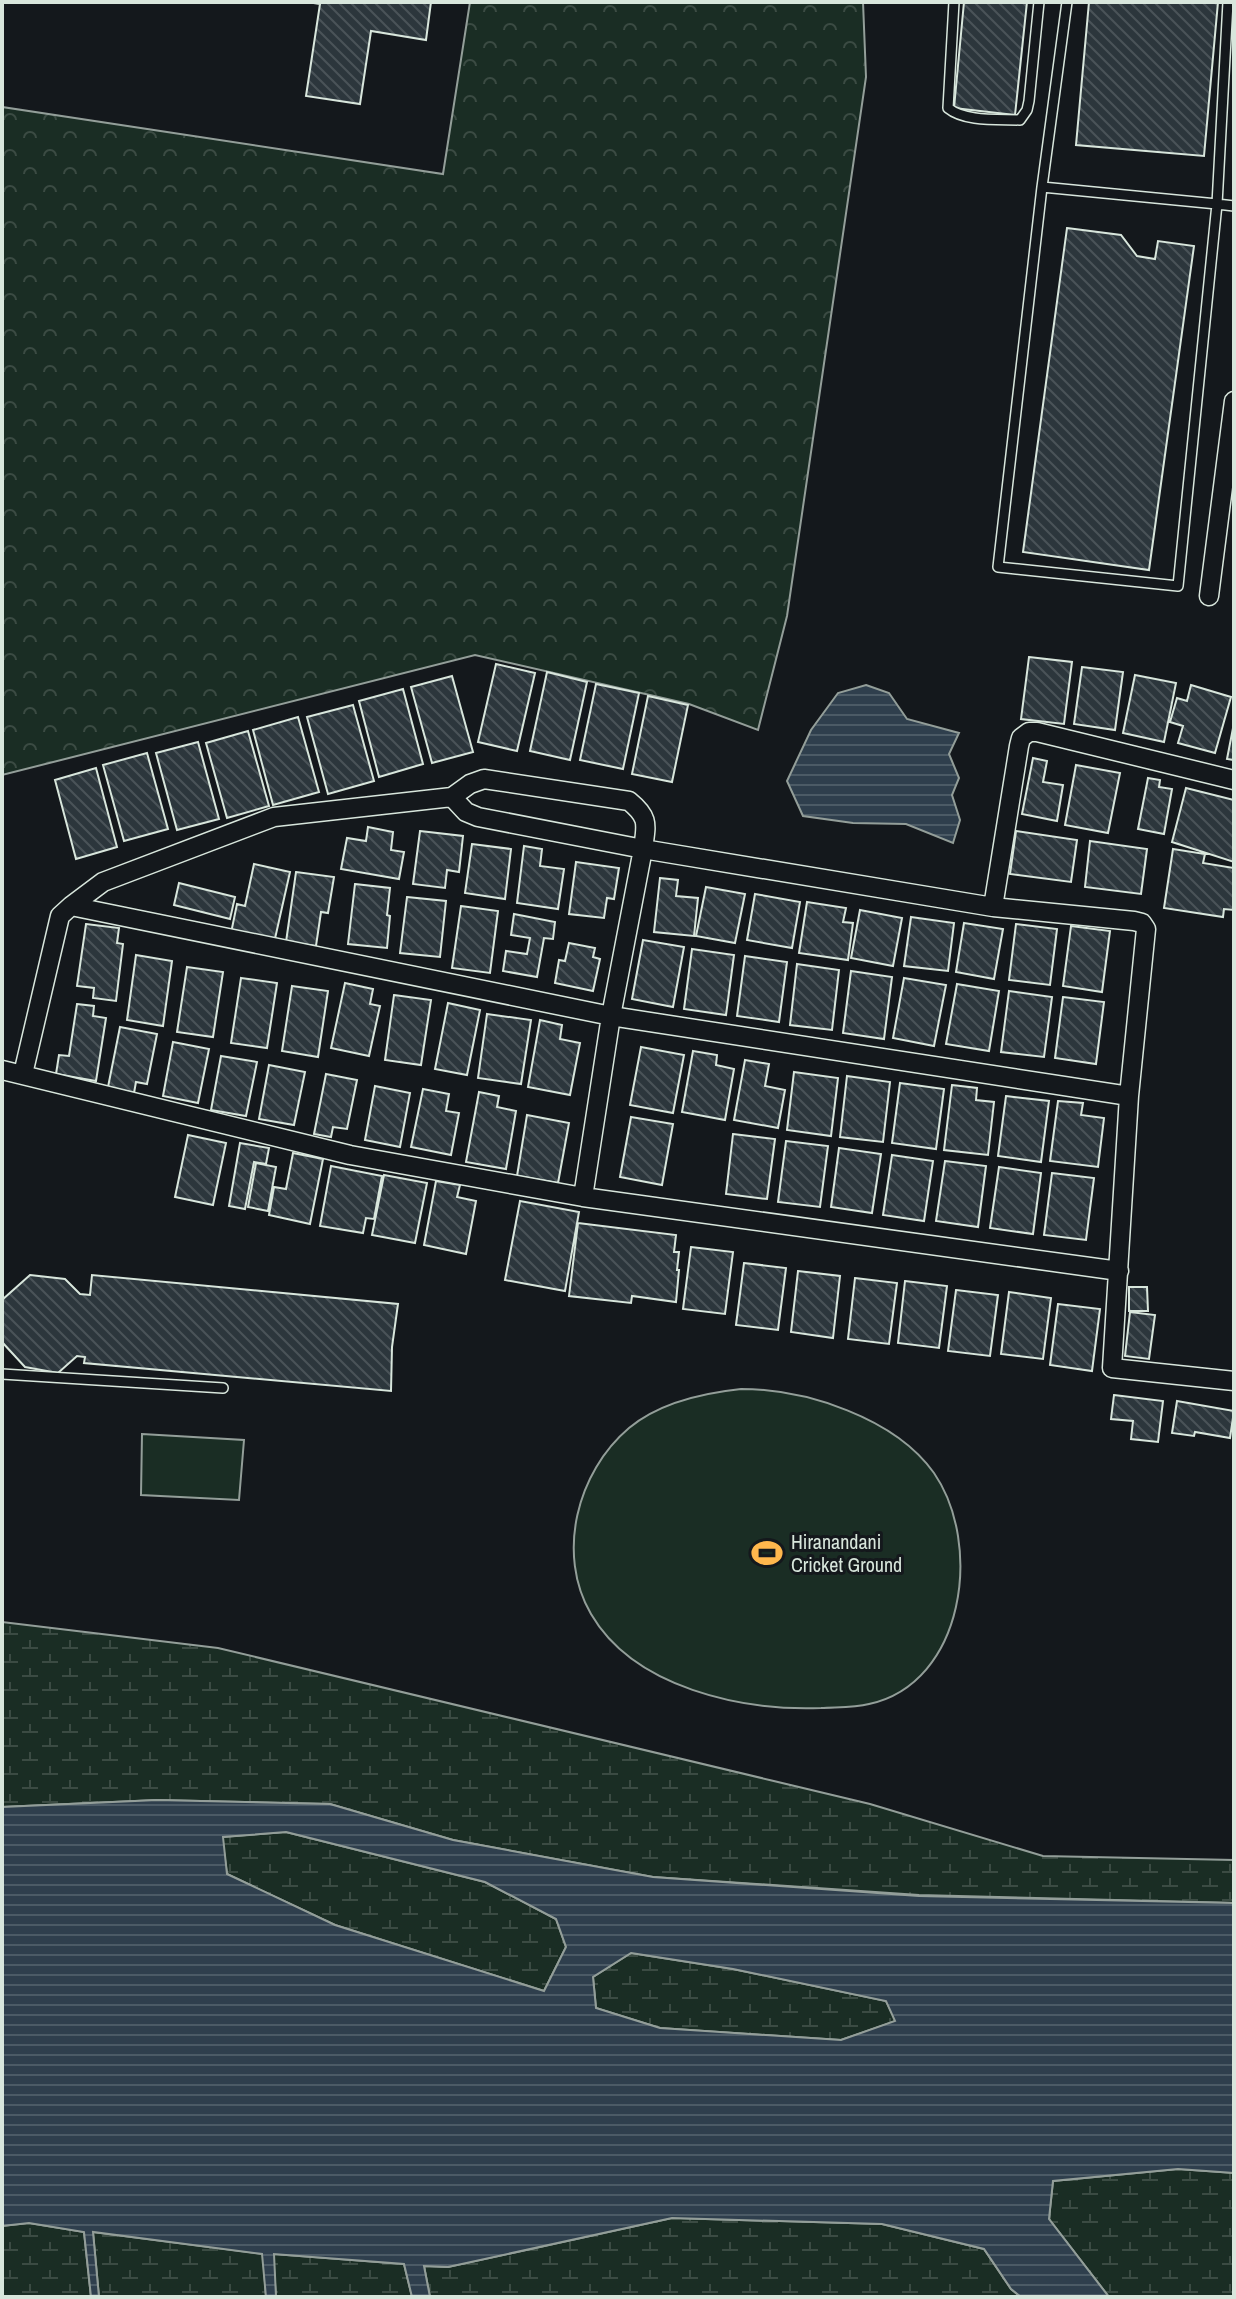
<svg xmlns="http://www.w3.org/2000/svg" width="1236" height="2299" viewBox="0 0 1236 2299" font-family="'Archivo Narrow',sans-serif">
<style>
.forest{fill:url(#forest-crowns);stroke:#939e99;stroke-width:2}
.wetland{fill:url(#wetland-marsh);stroke:#939e99;stroke-width:2}
.park{fill:#1a2d24;stroke:#939e99;stroke-width:2}
.water{fill:url(#water-rules);stroke:#939e99;stroke-width:2;fill-rule:evenodd}
.building{fill:url(#building-back-hatch);stroke:#d8e6dc;stroke-width:2}
.lines{fill:none;stroke-linecap:round;stroke-linejoin:round}
.service-casing{stroke:#d8e6dc;stroke-width:12}
.minor-casing{stroke:#d8e6dc;stroke-width:21}
.service{stroke:#14181c;stroke-width:9}
.minor{stroke:#14181c;stroke-width:18}
.labels{text-anchor:middle;stroke-width:6;stroke-linejoin:round;paint-order:stroke}
.poi-label{font-size:20px;fill:#d8e6dc;stroke:#14181c;text-anchor:start}
</style>
<defs>
<pattern id="forest-crowns" width="20" height="18" patternUnits="userSpaceOnUse" patternTransform="scale(2)"><rect width="20" height="18" fill="#1a2d24"/><path d="M2 6a3 3 0 1 1 6 0M12 15a3 3 0 1 1 6 0" fill="none" stroke="#3b4b43"/></pattern>
<pattern id="wetland-marsh" width="20" height="14" patternUnits="userSpaceOnUse" patternTransform="scale(2)"><rect width="20" height="14" fill="#1a2d24"/><path d="M1 5h8M5 5V1M11 12h8M15 12V8" fill="none" stroke="#3b4b43"/></pattern>
<pattern id="water-rules" width="6" height="5" patternUnits="userSpaceOnUse" patternTransform="scale(2)"><rect width="6" height="5" fill="#2f3f4d"/><path d="M0 2.5h6" fill="none" stroke="#4c5b66"/></pattern>
<pattern id="building-back-hatch" width="6" height="6" patternUnits="userSpaceOnUse" patternTransform="scale(2)"><rect width="6" height="6" fill="#2c363c"/><path d="M-1 5l2 2M0 0l6 6M5-1l2 2" fill="none" stroke="#4a5358"/></pattern>
</defs>
<rect width="100%" height="100%" fill="#14181c"/>
<!-- forest -->
<path class="forest" d="M470,2H863L866,77L787,616L758,730L689,704L475,655L2,775V107L443,174Z"/>
<!-- wetland -->
<path class="wetland" d="M2,1622L218,1648L870,1804L1043,1856L1234,1860V1903L919,1895L653,1877L453,1840L330,1804L157,1800L2,1807Z
M286,1832L485,1882L556,1919L566,1947L544,1991L335,1925L227,1874L222,1837Z
M631,1953L733,1969L886,2001L896,2021L841,2040L660,2028L596,2008L593,1977Z
M1178,2169L1234,2173V2297H1109L1049,2219L1053,2181Z
M672,2218L882,2224L984,2249L1011,2289L1021,2297H430L424,2266L448,2267Z
M29,2223L84,2232L91,2297H2V2226Z
M93,2232L263,2254L266,2297H99Z
M273,2254L404,2264L412,2297H276Z"/>
<!-- park -->
<path class="park" d="M741,1389C806,1389 895,1418 934,1473C983,1544 965,1683 869,1704C854,1708 837,1707 821,1708C742,1711 634,1688 591,1614C556,1554 577,1472 629,1428C659,1403 703,1393 741,1389Z
M142,1434L244,1440L239,1500L141,1495Z"/>
<!-- water -->
<path class="water" d="M866,685L889,693L907,719L959,733L949,754L959,778L952,795L960,820L953,843L906,824L853,823L803,816L787,781L811,730L838,693Z
M157,1800L330,1804L453,1840L653,1877L919,1896L1234,1903V2173L1178,2169L1053,2181L1049,2219L1109,2297H1021L1011,2289L984,2249L882,2224L672,2218L448,2267L424,2266L430,2297H412L404,2264L274,2254L276,2297H266L262,2254L93,2232L99,2297H91L84,2232L29,2223L2,2226V1807ZM286,1832L485,1882L556,1919L566,1947L544,1991L335,1925L227,1874L223,1837ZM631,1953L733,1969L886,2001L895,2021L841,2040L660,2028L596,2008L593,1977Z"/>
<!-- building -->
<path class="building" d="M307,2H431L426,40L371,31L360,104L306,96L320,4Z
M964,2H1027L1015,115L954,108Z
M1089,2H1218L1204,156L1076,145Z
M1067,228L1121,235L1137,256L1155,259L1158,241L1194,246L1149,570L1023,552Z
M1029,657L1072,662L1064,724L1021,719Z
M496,664L535,673L517,751L478,742Z
M1082,667L1123,672L1115,730L1074,724Z
M547,672L587,682L570,760L530,751Z
M1135,675L1176,683L1164,742L1123,733Z
M452,676L473,752L432,763L411,687Z
M596,684L639,693L623,769L580,760Z
M1191,685L1231,697L1215,753L1178,743L1183,726L1170,722L1177,698L1187,701Z
M403,689L423,764L379,777L359,701Z
M648,696L688,705L672,782L632,774Z
M353,705L374,781L328,794L307,717Z
M298,717L319,792L273,805L253,730Z
M1234,723V760L1227,759Z
M248,731L269,806L227,818L206,743Z
M198,742L219,819L177,830L156,753Z
M147,753L168,829L124,841L103,765Z
M1033,758L1047,761L1043,782L1063,785L1057,821L1022,814Z
M1076,765L1120,773L1108,833L1065,825Z
M96,768L117,847L76,859L55,780Z
M1148,778L1160,780L1159,787L1172,789L1164,834L1138,829Z
M1186,788L1234,800V862L1172,842Z
M368,827L393,832L391,850L404,852L399,879L341,869L347,838L366,841Z
M420,831L463,836L459,872L447,870L445,888L413,884Z
M1016,831L1077,840L1071,882L1010,874Z
M1090,841L1147,849L1141,894L1085,887Z
M472,844L511,849L505,899L465,893Z
M524,846L542,849L540,866L564,869L558,909L517,903Z
M1173,849L1205,854L1203,863L1234,868V910L1224,909L1223,917L1164,908Z
M576,862L619,868L614,899L607,898L604,918L569,914Z
M254,864L290,872L274,943L231,933L237,904L245,906Z
M296,872L334,877L328,913L321,912L316,946L286,942Z
M660,878L678,880L676,896L698,898L694,936L654,932Z
M179,883L235,897L230,919L174,905Z
M355,884L390,888L387,915L390,916L387,948L348,944Z
M706,887L745,894L735,943L696,936Z
M755,894L800,902L792,948L747,940Z
M407,897L446,901L440,957L400,953Z
M807,902L846,908L843,922L853,923L848,960L799,953Z
M461,906L498,911L490,973L452,968Z
M860,910L902,918L893,966L851,958Z
M514,914L555,922L553,939L544,938L537,977L503,971L506,951L527,954L530,938L511,935Z
M911,917L954,923L948,971L904,966Z
M964,923L1003,929L994,979L956,972Z
M86,924L119,928L117,943L123,944L116,1001L93,998L94,988L77,986Z
M1016,924L1057,929L1050,985L1009,980Z
M1071,926L1110,931L1102,992L1063,986Z
M643,940L684,947L673,1007L632,999Z
M569,943L595,948L593,957L600,959L593,991L555,983L559,960L565,961Z
M692,949L734,955L726,1015L684,1009Z
M136,955L172,961L163,1026L127,1020Z
M745,956L787,962L779,1022L737,1016Z
M797,964L839,970L832,1030L790,1025Z
M187,967L223,972L213,1037L177,1032Z
M851,971L892,977L884,1039L843,1033Z
M241,978L277,983L267,1048L231,1043Z
M904,978L946,985L934,1046L893,1038Z
M345,983L373,989L370,1004L380,1006L369,1056L331,1048Z
M957,984L999,991L989,1051L946,1044Z
M292,986L328,991L318,1057L282,1051Z
M1009,991L1052,997L1044,1057L1001,1052Z
M394,995L431,1000L421,1065L385,1060Z
M1063,997L1104,1002L1096,1064L1055,1058Z
M448,1003L480,1010L467,1075L435,1069Z
M77,1004L94,1006L93,1016L106,1018L96,1081L56,1074L59,1055L69,1056Z
M487,1014L531,1020L521,1084L478,1078Z
M540,1020L562,1025L560,1039L580,1043L570,1095L528,1087Z
M120,1027L157,1034L147,1084L136,1082L134,1093L108,1087Z
M173,1042L209,1049L198,1103L163,1096Z
M641,1047L684,1055L673,1113L630,1105Z
M693,1051L717,1055L716,1065L734,1069L725,1120L682,1112Z
M221,1056L257,1062L246,1116L211,1110Z
M745,1060L769,1064L765,1086L785,1090L778,1128L734,1120Z
M269,1065L305,1072L294,1125L259,1119Z
M794,1072L838,1078L831,1136L787,1130Z
M326,1074L357,1080L347,1129L333,1127L331,1137L314,1134Z
M847,1076L890,1082L883,1142L840,1137Z
M900,1083L944,1089L936,1149L892,1143Z
M952,1085L977,1088L976,1100L994,1102L988,1155L944,1150Z
M375,1086L410,1093L400,1147L365,1140Z
M423,1089L449,1094L446,1111L459,1113L451,1155L411,1147Z
M479,1092L499,1096L497,1107L516,1111L506,1169L466,1162Z
M1006,1096L1049,1101L1041,1162L998,1156Z
M1058,1101L1083,1103L1081,1115L1104,1118L1098,1167L1050,1161Z
M527,1115L569,1123L558,1183L517,1176Z
M631,1117L673,1124L662,1185L620,1177Z
M733,1134L775,1139L767,1199L726,1194Z
M188,1135L226,1143L213,1205L175,1197Z
M786,1141L828,1146L820,1207L778,1202Z
M240,1143L269,1148L266,1164L254,1162L245,1209L229,1206Z
M839,1148L881,1154L872,1213L831,1207Z
M293,1153L323,1159L310,1224L269,1215L274,1187L286,1189Z
M892,1155L933,1161L924,1221L883,1215Z
M945,1161L986,1166L978,1227L936,1221Z
M256,1163L276,1167L268,1211L248,1207Z
M331,1166L382,1176L374,1219L366,1218L363,1233L320,1226Z
M999,1167L1041,1173L1033,1234L990,1228Z
M1052,1173L1094,1178L1086,1240L1044,1235Z
M384,1175L427,1183L415,1243L372,1235Z
M436,1181L460,1185L457,1197L476,1201L466,1254L424,1245Z
M520,1201L579,1212L565,1291L505,1280Z
M578,1223L676,1235L674,1252H679L677,1270H679L676,1302L632,1296L631,1303L569,1296Z
M691,1247L733,1252L725,1314L683,1309Z
M744,1263L786,1268L778,1330L736,1325Z
M798,1271L840,1276L833,1338L791,1332Z
M30,1275L65,1279L80,1294L90,1295L92,1275L398,1304L392,1347L391,1391L84,1363L85,1357L77,1356L58,1373L25,1367L2,1342V1300Z
M855,1278L897,1283L889,1344L848,1339Z
M905,1281L947,1286L939,1348L898,1343Z
M1129,1287H1147L1148,1311H1129Z
M956,1290L998,1295L990,1356L948,1351Z
M1009,1292L1051,1298L1043,1359L1001,1354Z
M1058,1304L1100,1309L1092,1371L1050,1365Z
M1130,1312L1155,1315L1149,1359L1125,1356Z
M1114,1395L1163,1401L1158,1442L1131,1439L1133,1421L1111,1419Z
M1177,1401L1234,1411L1230,1438L1195,1432L1194,1436L1172,1433Z"/>
<g class="lines">
<!-- service casing -->
<g class="service-casing">
<path id="service" d="M954,2L948,108C965,122 998,119 1020,120L1027,110L1029,101L1039,2
M1228,2L1217,204L1178,586L998,567L1042,187L1217,204L1234,206
M1042,187L1067,2
M2,1374L223,1388"/>
</g>
<!-- minor casing -->
<g class="minor-casing">
<path id="minor" d="M1209,596L1234,401
M1234,780L1037,732H1029L1021,738L1019,746L993,907L1134,921L1142,923L1146,929L1129,1096L1112,1368L1234,1381
M71,906L103,882L274,817L452,797
M2,1070L350,1155L583,1197L1119,1271
M23,1074L60,916L71,906L611,1016L643,849C646,825 650,818 629,801L484,779L470,784L452,797L466,812L478,817L643,849L993,907
M583,1197L611,1016L1129,1096"/>
</g>
<!-- service -->
<use href="#service" class="service"/>
<!-- minor -->
<use href="#minor" class="minor"/>
</g>
<!-- icons -->
<defs>
<g id="stadium-bare" transform="scale(2.4)"><path d="M0-5a6.5 5 0 1 0 0 10a6.5 5 0 1 0 0-10ZM-3.5-1.8h7v3.6h-7Z" fill="#ffb74d" stroke="#14181c" stroke-width="2.5" paint-order="stroke"/></g>
</defs>
<g fill-rule="evenodd">
<use href="#stadium-bare" x="767" y="1553"/>
</g>
<g class="labels">
<!-- poi labels -->
<g class="poi-label">
<text x="791" y="1549">Hiranandani<tspan x="791" dy="23">Cricket Ground</tspan></text>
</g>
</g>
<!-- border -->
<rect width="1236" height="2299" fill="none" stroke="#d8e6dc" stroke-width="8"/>
</svg>
